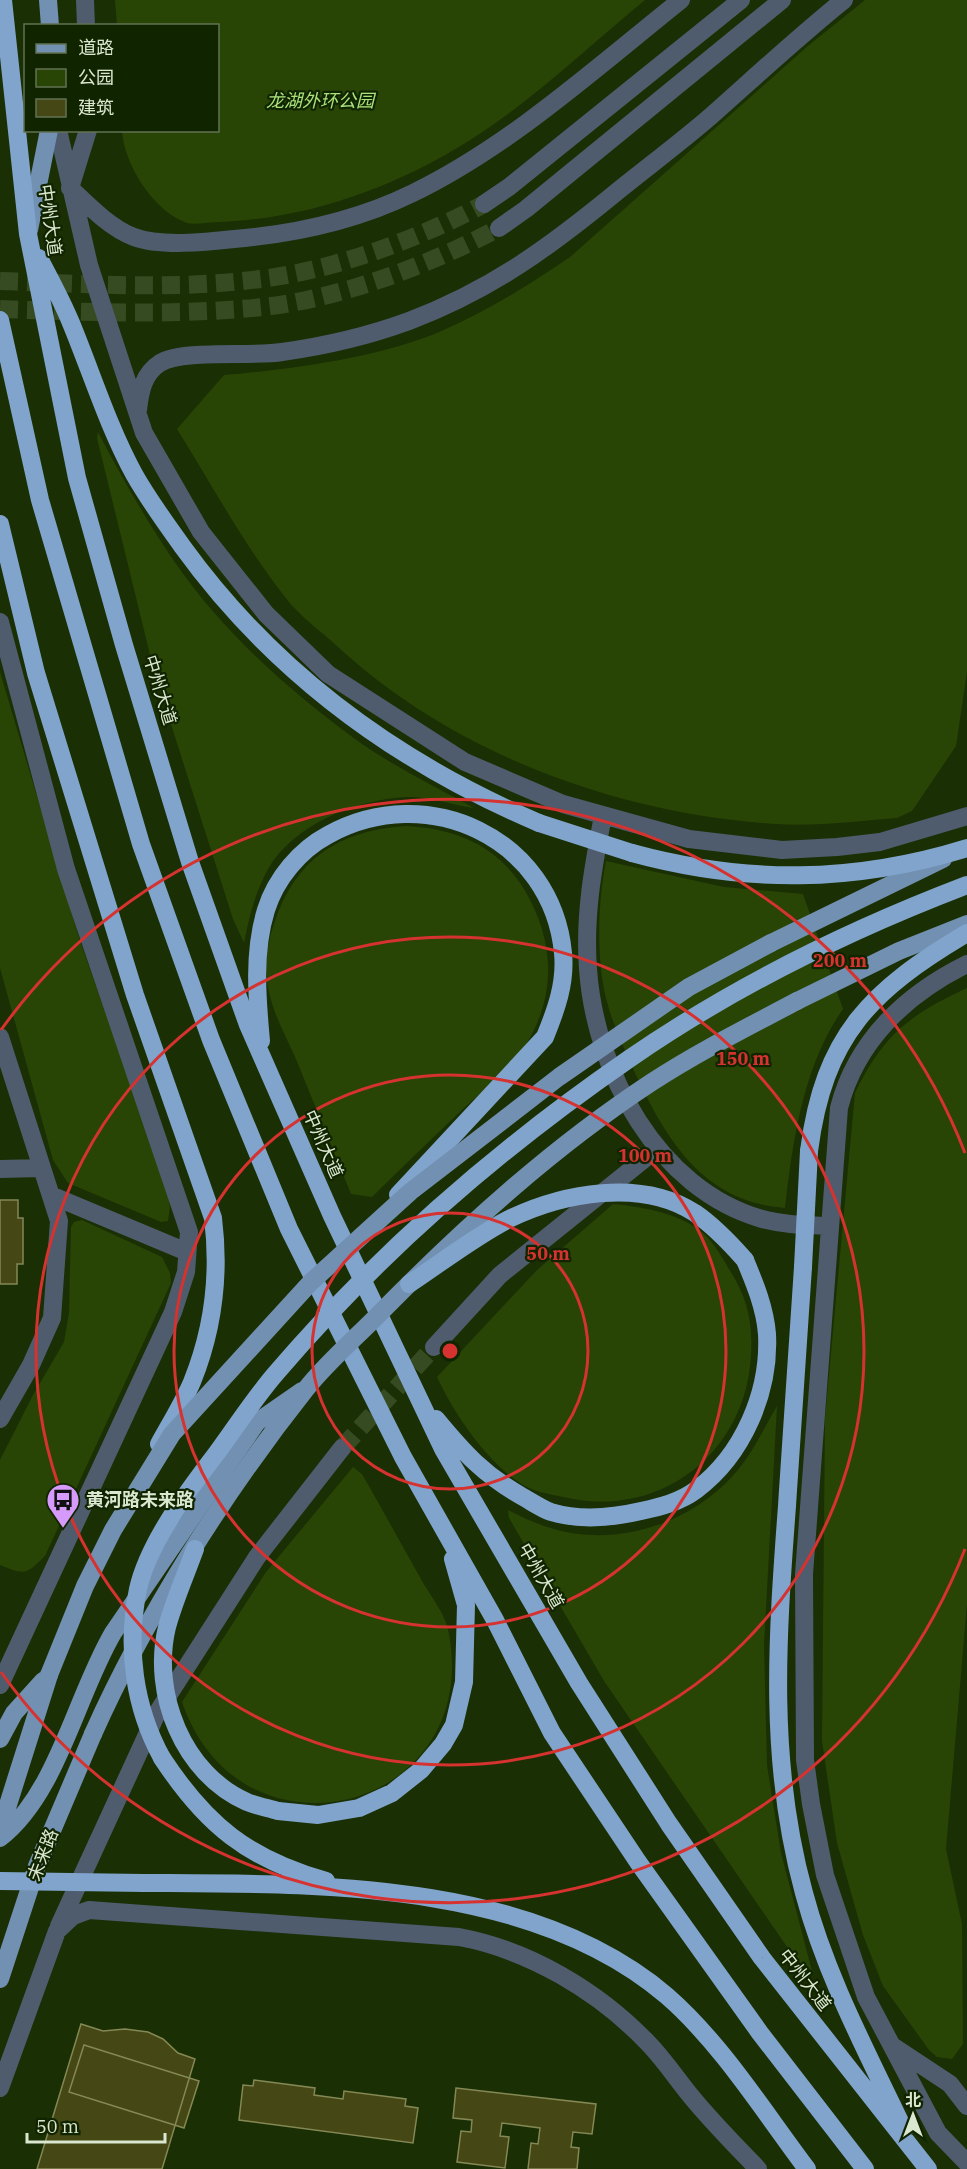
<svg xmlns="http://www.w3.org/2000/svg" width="967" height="2169" viewBox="0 0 967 2169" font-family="'IBM Plex Serif','Noto Sans SC',serif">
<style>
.green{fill:#284505}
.building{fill:#454715;stroke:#848855;stroke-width:1.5}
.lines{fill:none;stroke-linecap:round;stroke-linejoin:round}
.minor-tunnel{stroke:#374b22;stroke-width:18;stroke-dasharray:18 9;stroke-linecap:butt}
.minor{stroke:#4e5c6d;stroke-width:18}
.major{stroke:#7290b1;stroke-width:18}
.highway{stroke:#80a4cc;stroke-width:18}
.major-bridge{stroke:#7290b1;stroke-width:18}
.highway-bridge{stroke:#80a4cc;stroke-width:18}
.ring{fill:none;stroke:#d63230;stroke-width:3}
.labels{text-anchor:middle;stroke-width:4.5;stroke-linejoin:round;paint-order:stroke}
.park-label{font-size:18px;font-style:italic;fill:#aae379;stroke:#112400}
.street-label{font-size:18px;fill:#dae8d0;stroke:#112400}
.poi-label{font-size:18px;font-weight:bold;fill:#dae8d0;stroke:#112400;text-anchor:start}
.centre{fill:#d63230;stroke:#112400;stroke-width:3}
.ring-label{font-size:18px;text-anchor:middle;font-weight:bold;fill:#d63230;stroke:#112400;stroke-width:4.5;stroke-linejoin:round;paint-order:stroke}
</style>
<rect width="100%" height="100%" fill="#1a2f03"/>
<!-- green -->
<path class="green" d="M115,0H645C588,47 530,103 467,142C393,188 307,219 219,222C210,222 196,225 187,223C153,211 124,164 122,131L218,130V26L117,25Z
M865,0H967V672L956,746L912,811L897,818C858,821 815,827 775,824C619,814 454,754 338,647C321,631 299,616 285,597C244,545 212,485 177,429L224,375C288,370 381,357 439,332C486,312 529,285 570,257L809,45Z
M98,432C121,476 146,520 174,561C222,631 288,690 355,739C392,766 435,786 474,808C452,805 428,796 406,797C356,800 294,824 268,869C255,893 249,917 244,943L233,919L154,671L97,438Z
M0,672L79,938L165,1182L170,1206L168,1221L161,1222L68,1183L53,1160L0,968Z
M405,826C454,828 497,845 524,889C556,942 557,999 522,1051C509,1071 481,1092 464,1108C433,1138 402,1167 372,1197L351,1194C333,1149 314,1104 296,1059C287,1039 275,1017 270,996C263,972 266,947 274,924C295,859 338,831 405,826Z
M606,861L724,887L803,894L843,1009C803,1066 793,1140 785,1208C704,1202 667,1141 636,1075C625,1050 612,1024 606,998C596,959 598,900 606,861Z
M967,988V1604L946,1849L962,1924L963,2044L952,2059L937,2057L929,2050L883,1986L863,1935L837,1843L822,1741L825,1418L855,1093C883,1035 909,1015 967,988Z
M613,1204C644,1207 687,1214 709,1239C717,1248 723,1259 729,1269C747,1297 753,1321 751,1355C746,1454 659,1520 563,1497C548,1494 532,1491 520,1483C486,1461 453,1412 437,1377L536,1271Z
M82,1220L162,1257L170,1273L171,1283L45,1556C26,1575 25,1575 0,1565V1460L33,1395L64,1342L69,1313L71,1227L74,1222Z
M777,1406L764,1645L767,1765L781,1853L812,1971L805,1973L604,1681L509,1518L508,1510C522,1517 536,1524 551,1528C620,1550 702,1520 744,1462C756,1445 766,1425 777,1406Z
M353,1467L362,1474C382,1509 402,1545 422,1581C431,1596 444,1613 448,1629C486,1811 241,1874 182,1702L266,1572Z"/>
<!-- building -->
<path class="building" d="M0,1200H18V1218H23V1264H17V1284H0Z
M81,2024L103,2031L125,2029L148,2032L163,2039L178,2053L195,2059L162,2169H37Z
M84,2045L199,2081L184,2128L69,2092Z
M254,2080L315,2088L314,2095L343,2099L344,2091L406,2099L405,2106L418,2108L413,2143L239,2120L243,2085L253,2086Z
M456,2088L596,2104L592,2134L573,2132L571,2147L579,2148L577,2169H528L531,2143L538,2144L540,2128L502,2123L500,2136L509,2137L505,2168L457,2162L461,2131L471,2132L472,2120L453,2118Z"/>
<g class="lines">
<!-- minor-tunnel -->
<path class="minor-tunnel" d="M0,281C87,284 174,290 260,279C332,271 421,238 484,204
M0,309C88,312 175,316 263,307C339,299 432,264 499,228
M342,1448L434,1347"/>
<!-- minor -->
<path class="minor" d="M85,0L86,26
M58,130L89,265L144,433L201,532L266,614L328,674L465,762L563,804L689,839L782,850L837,847L880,842L967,816
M88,130L70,188C88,205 110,228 134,237C160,247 207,242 234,239C294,234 358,220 413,193C510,146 597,67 681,0
M484,204L509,187L741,0
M499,228L526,209L782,0
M138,410C140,392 143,374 160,363C183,349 252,357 282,352C325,346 368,336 409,321C493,289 551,246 619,190C650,165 681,142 711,116C755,77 798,37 844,0
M0,622L66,869L189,1232L186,1272L173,1312L0,1685
M603,816C593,867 584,916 588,969C595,1071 657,1189 762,1219C784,1225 806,1225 829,1226
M967,964C906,994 856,1041 839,1108L804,1574L805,1760L811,1804L825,1875L866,1997L938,2133L967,2163
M0,1037L59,1221L52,1318L31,1365L0,1419
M0,1169L42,1168
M53,1196L187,1252
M434,1347L500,1275L658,1148
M59,1926L157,1713L257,1557L342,1448
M894,2047L950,2084L967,2106
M0,2088L57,1931L73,1916L89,1910L459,1937C529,1950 598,1991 647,2042C663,2058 676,2078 690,2095C711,2121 735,2145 758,2169"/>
<!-- major -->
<path class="major" d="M48,0L50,26
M29,230L49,130
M771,943L943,859
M797,1001L899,951L967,924
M0,1739L14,1713L43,1681
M0,1830L49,1675
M0,1838C57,1794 76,1696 113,1633L257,1422L302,1391
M0,1979L37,1866L93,1734"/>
<!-- highway -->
<path class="highway" d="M3,0L28,234L77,478L124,645L190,862L248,1025L332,1216L443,1449L579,1683L669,1824L762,1958L928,2169
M39,258C50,279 62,301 71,323C92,374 108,426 134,474C148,499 165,522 182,546C273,672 396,762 539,823
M0,320L40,500L141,844L211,1040L289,1229L403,1457L495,1620L552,1733L638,1862L760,2033L865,2169
M0,524L36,673L135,995L213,1218C220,1274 213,1330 192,1382C183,1403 170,1424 159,1444
M632,853C746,884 854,883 967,848
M261,1041C257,998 253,952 266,910C276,878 300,850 328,835C427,780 552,838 563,953C566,983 556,1010 545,1037L398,1195
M809,1151C824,1035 871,990 967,933
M803,1267C798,1346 792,1426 787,1506C777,1639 768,1762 804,1893C826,1976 867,2052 904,2130
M436,1419C464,1453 484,1475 523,1497C532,1502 542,1509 551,1512C581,1521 611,1518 641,1511C660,1507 680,1502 696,1490C743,1455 770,1392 767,1334C765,1308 755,1284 745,1260
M162,1758C206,1825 248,1859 326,1881
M278,1811L318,1815L359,1808L392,1793L421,1770L443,1744L454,1725L464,1682L466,1605L453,1559
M144,1883C315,1884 530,1879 667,1996C721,2043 764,2112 807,2169"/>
<!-- major-bridge -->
<path class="major-bridge" d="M49,1675L85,1586L113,1530L172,1434L311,1282L410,1192L559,1077L689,987L771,943
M93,1734C146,1615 225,1491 306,1389C328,1361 357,1337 382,1311C465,1227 553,1147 652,1082C698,1052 748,1027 797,1001"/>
<!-- highway-bridge -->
<path class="highway-bridge" d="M539,823L632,853
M803,1267L809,1151
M409,1284C441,1263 474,1237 509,1219C563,1193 641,1178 695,1213C714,1226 730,1243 745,1260
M195,1549C186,1574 174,1601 167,1627C151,1693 183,1774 247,1802C257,1806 268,1808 278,1811
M162,1758C134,1707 126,1647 138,1589C149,1541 190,1488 219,1450C238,1424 256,1396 277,1372C379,1253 500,1148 629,1059C733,987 849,930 967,885
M0,1881L144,1883"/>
</g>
<!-- distance rings -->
<g class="ring">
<circle cx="450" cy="1351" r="138"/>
<circle cx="450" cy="1351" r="276"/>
<circle cx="450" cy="1351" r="414"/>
<path d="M965 1549A552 552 0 0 1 1 1672M1 1030A552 552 0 0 1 965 1153"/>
</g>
<!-- icons -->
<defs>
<g id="bus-pin" transform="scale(1.725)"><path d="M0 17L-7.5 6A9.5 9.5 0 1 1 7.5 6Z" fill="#d69bfa" stroke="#112400"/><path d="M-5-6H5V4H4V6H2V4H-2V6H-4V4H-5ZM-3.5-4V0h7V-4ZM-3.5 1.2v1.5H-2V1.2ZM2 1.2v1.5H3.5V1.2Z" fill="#111"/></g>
</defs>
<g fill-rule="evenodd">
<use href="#bus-pin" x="63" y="1500"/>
</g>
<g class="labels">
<!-- park labels -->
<g class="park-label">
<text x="320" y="107">龙湖外环公园</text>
</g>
<!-- street labels -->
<g class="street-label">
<text transform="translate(50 220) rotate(82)" y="6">中州大道</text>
<text transform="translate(160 690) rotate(73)" y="6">中州大道</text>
<text transform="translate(323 1144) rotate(66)" y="6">中州大道</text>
<text transform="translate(541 1576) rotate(60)" y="6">中州大道</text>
<text transform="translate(43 1855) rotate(-69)" y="6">未来路</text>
<text transform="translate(805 1980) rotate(52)" y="6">中州大道</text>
</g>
<!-- poi labels -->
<g class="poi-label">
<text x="86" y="1506">黄河路未来路</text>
</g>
</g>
<circle cx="450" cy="1351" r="9" class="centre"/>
<g class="ring-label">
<text x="840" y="967">200 m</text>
<text x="743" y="1065">150 m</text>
<text x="645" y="1162">100 m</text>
<text x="548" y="1260">50 m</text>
</g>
<!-- legend -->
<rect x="24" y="24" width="195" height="108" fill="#112400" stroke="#617253" stroke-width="1.5"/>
<rect x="36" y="44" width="30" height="9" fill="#7290b1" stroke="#617253" stroke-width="1.5"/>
<text x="78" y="54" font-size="18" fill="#dae8d0">道路</text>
<rect x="36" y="69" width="30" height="18" fill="#284505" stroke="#617253" stroke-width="1.5"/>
<text x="78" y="84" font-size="18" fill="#dae8d0">公园</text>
<rect x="36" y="99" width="30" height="18" fill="#454715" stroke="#617253" stroke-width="1.5"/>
<text x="78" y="114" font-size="18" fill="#dae8d0">建筑</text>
<!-- north arrow -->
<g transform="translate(913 2115)" stroke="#112400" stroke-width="4.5" paint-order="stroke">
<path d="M0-4.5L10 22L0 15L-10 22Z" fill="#dae8d0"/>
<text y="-9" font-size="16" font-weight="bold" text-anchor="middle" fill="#dae8d0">北</text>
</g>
<!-- scale -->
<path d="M27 2133v9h138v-9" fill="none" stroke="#dae8d0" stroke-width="3"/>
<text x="36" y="2133" font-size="18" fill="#dae8d0" stroke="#112400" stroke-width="4.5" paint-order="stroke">50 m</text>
</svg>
